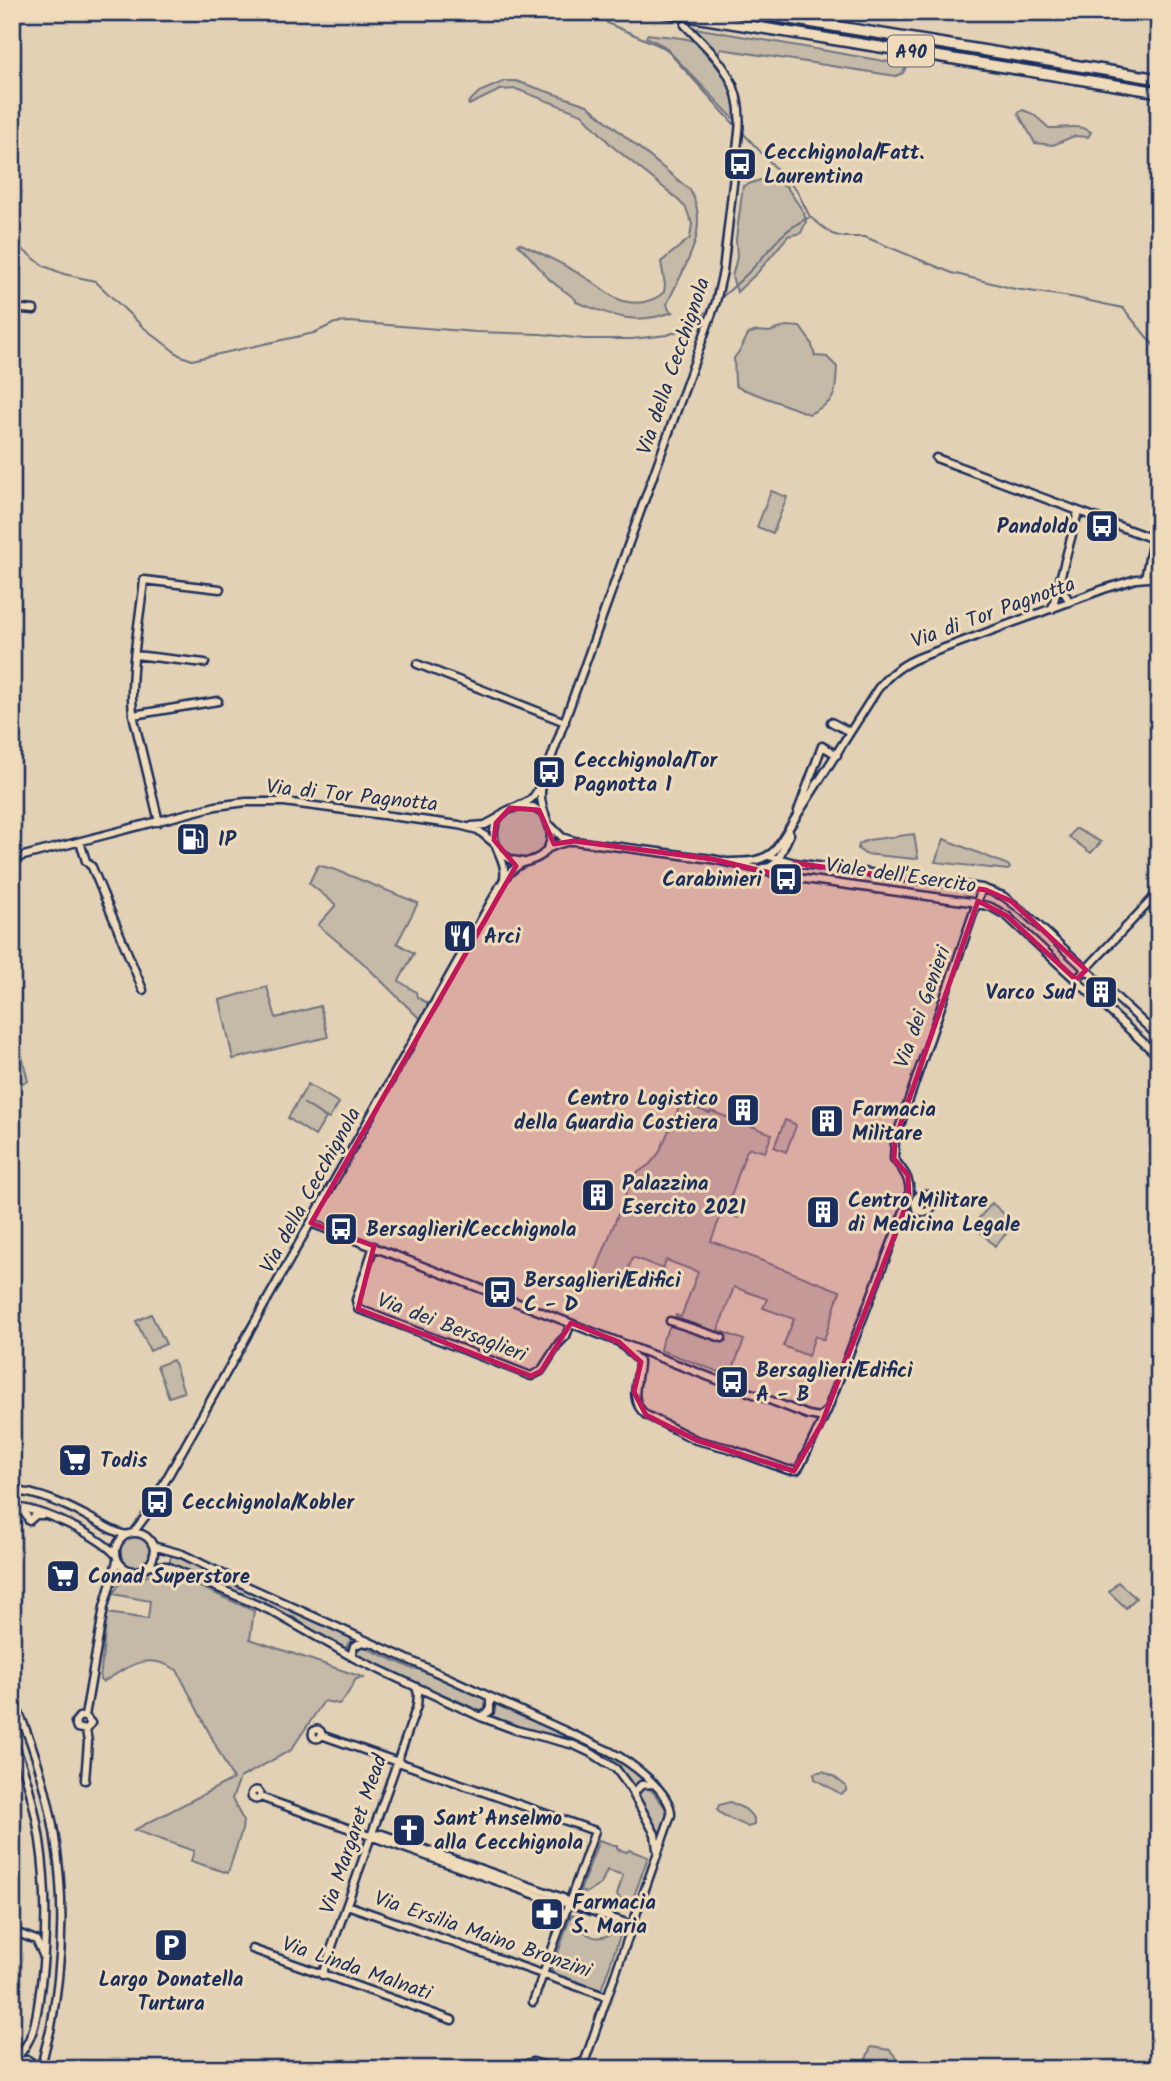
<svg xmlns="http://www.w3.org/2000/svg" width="1171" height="2081" viewBox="0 0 1171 2081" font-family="Kalam,sans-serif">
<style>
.green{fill:#c5b9a7;stroke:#707482;stroke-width:2}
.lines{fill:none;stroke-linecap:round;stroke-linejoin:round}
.stream{stroke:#6a6f80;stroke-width:2}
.minor-casing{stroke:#1b2f5e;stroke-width:11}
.highway-casing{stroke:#1b2f5e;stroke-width:14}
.minor{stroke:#efdbb9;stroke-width:6}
.highway{stroke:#efdbb9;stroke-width:9}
.marked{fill:#c2185b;fill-opacity:0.2;stroke:#c2185b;stroke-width:5;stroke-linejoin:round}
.labels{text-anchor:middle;stroke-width:6;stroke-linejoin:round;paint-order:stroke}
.shield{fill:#efdbb9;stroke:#5b6379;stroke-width:2}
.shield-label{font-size:19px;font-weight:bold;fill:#1b2f5e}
.poi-label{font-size:21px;font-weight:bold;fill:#1b2f5e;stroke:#efdbb9;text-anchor:start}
.street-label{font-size:21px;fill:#1b2f5e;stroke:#efdbb9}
</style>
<rect width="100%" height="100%" fill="#e2d1b4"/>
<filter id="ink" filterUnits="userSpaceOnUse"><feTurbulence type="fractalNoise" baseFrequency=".0143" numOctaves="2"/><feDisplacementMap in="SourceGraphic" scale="14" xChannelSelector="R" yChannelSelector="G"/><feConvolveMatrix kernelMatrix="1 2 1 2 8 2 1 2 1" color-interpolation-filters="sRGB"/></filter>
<g filter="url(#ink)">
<!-- green -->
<path class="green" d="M695,28L907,65L903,73L896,76L721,49L718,52L695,32Z
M648,34C659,36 681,37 691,40C698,43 702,49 707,55C722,71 740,93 735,117L733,118L664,46L646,37Z
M505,81H516L587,105L690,190C712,229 684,267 667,304L669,310L673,312C633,326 614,316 576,302V300C568,292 557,287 549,279C538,267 530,255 518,245L519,243C543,254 569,267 591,281C602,288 611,297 623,301C638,305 653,302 664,292L665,285L661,262L690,238L692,224L686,208L674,196L612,146L582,114L516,89L500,90L469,105L468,103L479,92Z
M1023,110L1033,114L1049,128C1063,129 1080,123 1091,132L1088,137L1074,136L1053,145L1035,143L1018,113Z
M760,180L786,186L804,213L806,222L801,233L788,236L758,272L737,292L732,277L737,257L736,239L743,186Z
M786,326L800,327L811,342L815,356L827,357L837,367C835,397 837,401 809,414L737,387L735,382L734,358L741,349L748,334L757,331L769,332Z
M771,491L787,497L773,533L757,527Z
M497 834a25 25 0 1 1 50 0a25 25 0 1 1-50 0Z
M1075,829H1077L1101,842L1091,853L1069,837Z
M914,834L918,858L915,859L865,854L858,849L859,844L868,840Z
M944,839L1008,865L1010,868L1008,870L935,862Z
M318,865L336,870L418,903L397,943L414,953L399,981L416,992L417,997L429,1004L421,1018L418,1017L362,962L318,925L336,905L309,883Z
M267,987L276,1018L320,1006L328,1037L233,1059L220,1000Z
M12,1013L28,1081L12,1086Z
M308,1084L339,1103L329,1119L303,1103L326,1118L315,1136L288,1118Z
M681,1103L710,1113L711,1111L772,1134L765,1152L750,1148L746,1152L728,1205V1209L736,1217L722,1213L711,1241L840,1291L824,1340L815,1336L808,1356L783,1346L794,1319L763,1308L767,1299L734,1287L718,1330L744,1340L730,1376L660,1350L662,1341L676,1315L681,1317L698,1272L666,1260L663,1269L633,1257L622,1284L595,1273L633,1176L650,1164L659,1153Z
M785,1120L795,1124L796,1126L786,1152L774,1147Z
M992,1203L1015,1224L995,1246L973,1225Z
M151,1314L166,1344L150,1351L136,1321Z
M173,1360L184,1392L169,1397L157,1366Z
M120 1552a15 15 0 1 1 30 0a15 15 0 1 1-30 0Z
M172,1554L353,1639L348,1643L346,1650L326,1640L293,1617L169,1563Z
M158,1571L174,1575L254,1611L250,1639L365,1678L356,1679C350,1688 348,1697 339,1704L324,1701L291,1750L240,1778L232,1799L243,1820L242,1830L228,1873L191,1861L194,1851L134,1830L233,1779L177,1670C146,1651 130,1666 103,1682L100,1680L107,1613L148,1619L150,1601L113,1594L123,1579L142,1578Z
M1118,1582L1136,1598L1126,1608L1109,1592Z
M358,1646H362L413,1669L417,1668L482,1697L486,1701L487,1705L485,1709L481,1711L440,1693H434L357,1656L355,1652Z
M496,1704L609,1755L622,1761L646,1780L639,1782L634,1787L610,1762L585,1747L525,1731L488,1717L494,1713Z
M823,1771L833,1776L846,1786V1791L841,1794L815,1779L814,1773Z
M643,1789H649L652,1791L668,1811L660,1835L640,1797L639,1794Z
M730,1802L745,1809L754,1818V1825L748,1827C738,1821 724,1818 717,1810L719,1805Z
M599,1840L617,1846V1849L627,1852L629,1850L648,1857L629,1910L626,1909L623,1902L617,1895L623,1875L607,1870L601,1884L586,1893L580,1891Z
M571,1915L577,1917C583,1938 598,1943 616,1931L621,1933L601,1990L551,1973Z
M871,2047L890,2050L898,2060L897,2069H866V2059Z"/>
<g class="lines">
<!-- stream -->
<path class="stream" d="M605,12L607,23L665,48L735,125
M744,134L797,191L810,217L832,234L843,237H865L952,273L1015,289L1071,297L1123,308L1155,347L1159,349
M12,245L23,250L44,266L64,274L95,281L143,327L179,355L192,360L314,333L335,323L350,322L476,332L541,334L584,339H632L667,335L684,329L710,309
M722,297C730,290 739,282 747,274C769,253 779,231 808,218"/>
<!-- minor casing -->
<g class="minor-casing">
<path id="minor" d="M12,308L34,310
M936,458L1159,541
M1145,578L1153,539
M1058,583L1070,602
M1052,609L1078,512
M135,655L205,663
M417,664L565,722
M133,715L218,701
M831,722L850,732
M520,805L533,807L542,813
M798,811L822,746L837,755
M159,822L134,719C127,682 140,619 144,580L220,589
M472,826L485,825L498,818
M551,826L562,837L574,841L712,859L759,869L770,867L777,862L790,834
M80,842L86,861L92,867L143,990
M547,849L559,844L571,841
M502,854L512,860L523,862
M769,856L795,863L982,888L1003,896L1024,912L1159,1037
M12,859L216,806L246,802H284L459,825L478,830L495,844
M730,862C746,862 763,862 775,850L877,690C889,673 904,663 923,656L1104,589L1136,579L1159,577
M763,868L772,873L790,877L971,902L991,907L1007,916L1159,1057
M504,879C507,859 492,849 494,831C497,804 519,812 533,797C538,792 540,784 544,778L716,302L723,271L739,132C744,81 718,58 685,25
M1076,980L1159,892
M915 1203a9 9 0 1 1 18 0a9 9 0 1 1-18 0Z
M311,1223L808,1415L819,1417L827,1411L909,1198C912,1180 904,1172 894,1159L895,1140L982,888
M374,1246L356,1300L358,1309L367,1312L531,1376L541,1371L559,1343L566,1336L571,1323
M670,1321L722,1338
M621,1344L639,1361C639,1382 627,1399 646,1415L696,1440L728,1448L788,1470H797L800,1466L826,1413
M12,1491C39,1492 68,1506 92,1519C104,1525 114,1533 127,1535
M12,1507C40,1508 98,1535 116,1555
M18,1508L27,1516L29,1521L36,1515H43
M133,1533L145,1517L504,879C509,873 514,868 521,864C528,861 536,860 542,855C565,834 535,813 542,786
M116 1552a19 19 0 1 1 38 0a19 19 0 1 1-38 0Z
M153,1546L182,1554L249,1587L609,1751C629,1761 672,1792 671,1815L582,2069
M147,1565L167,1566L269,1610L354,1658L481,1717L516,1730L574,1745L593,1754L616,1769L630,1788L655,1834L657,1849
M354,1658L352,1653L354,1646L362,1642L367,1643
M12,1697C53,1785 69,1882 58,1979C56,1995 54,2011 51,2027C48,2041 42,2055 42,2069
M85,1716L79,1717L75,1722L77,1728L86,1730
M481,1717L490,1711V1698
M312.5 1734a4.5 4.5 0 1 1 9 0a4.5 4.5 0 1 1-9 0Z
M321,1735L595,1831L533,2002
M12,1738C44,1816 51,1901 41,1984C37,2013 36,2042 12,2062
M85,1780L88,1742L86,1730L91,1723L85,1716L104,1607L117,1561
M251.5 1795a4.5 4.5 0 1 1 9 0a4.5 4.5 0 1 1-9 0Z
M634,1793L641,1785L653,1784
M260,1797L556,1902L569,1903L632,1925
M372,1835L382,1834L563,1898L569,1903
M347,1905L607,1997
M12,1931L36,1940L44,1957
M252,1949L452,2020
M322,1975L417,1706L418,1694L416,1687
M14,2061L28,2060L40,2069
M509,2069L533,2062L557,2069
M570,2069L584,2061"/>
</g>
<!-- highway casing -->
<g class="highway-casing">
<path id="highway" d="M663,12L1159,92
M747,12L1159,79"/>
</g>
<!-- minor -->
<use href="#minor" class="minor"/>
<!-- highway -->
<use href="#highway" class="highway"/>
</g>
</g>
<!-- marked area -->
<path class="marked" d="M510,808L539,810L554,844L574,841L712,859L796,879L795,863L986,890L1011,901L1086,970L1076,980L1007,916L978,901L895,1140L894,1159L908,1175L909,1198L822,1423L794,1471L696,1440L646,1415L634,1392L641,1362L619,1342L571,1323L541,1371L531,1376L358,1309L374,1246L311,1223L516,866L494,840L496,823Z"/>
<!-- icons -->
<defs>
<g id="bus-square" transform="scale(1.75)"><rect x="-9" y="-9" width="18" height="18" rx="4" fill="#1b2f5e" stroke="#efdbb9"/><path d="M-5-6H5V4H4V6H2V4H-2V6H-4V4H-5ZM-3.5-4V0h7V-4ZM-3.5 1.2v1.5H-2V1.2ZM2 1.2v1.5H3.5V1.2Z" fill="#fff"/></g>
<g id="fuel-square" transform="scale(1.75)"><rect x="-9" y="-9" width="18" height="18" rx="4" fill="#1b2f5e" stroke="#efdbb9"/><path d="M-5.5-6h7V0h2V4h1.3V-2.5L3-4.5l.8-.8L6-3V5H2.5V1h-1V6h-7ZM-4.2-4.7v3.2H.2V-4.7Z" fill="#fff"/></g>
<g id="restaurant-square" transform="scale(1.75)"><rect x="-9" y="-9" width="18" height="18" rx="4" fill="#1b2f5e" stroke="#efdbb9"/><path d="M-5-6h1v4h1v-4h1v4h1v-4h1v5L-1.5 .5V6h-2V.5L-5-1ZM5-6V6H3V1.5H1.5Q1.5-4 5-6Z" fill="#fff"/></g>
<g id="building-square" transform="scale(1.75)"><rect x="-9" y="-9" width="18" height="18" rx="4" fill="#1b2f5e" stroke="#efdbb9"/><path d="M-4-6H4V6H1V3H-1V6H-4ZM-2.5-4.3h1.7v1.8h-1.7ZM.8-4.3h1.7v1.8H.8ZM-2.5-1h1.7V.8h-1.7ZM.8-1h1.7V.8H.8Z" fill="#fff"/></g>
<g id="supermarket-square" transform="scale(1.75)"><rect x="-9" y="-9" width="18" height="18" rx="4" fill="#1b2f5e" stroke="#efdbb9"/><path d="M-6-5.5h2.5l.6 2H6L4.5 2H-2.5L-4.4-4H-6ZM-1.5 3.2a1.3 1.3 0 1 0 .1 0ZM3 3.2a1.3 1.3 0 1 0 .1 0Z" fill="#fff"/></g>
<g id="church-square" transform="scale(1.75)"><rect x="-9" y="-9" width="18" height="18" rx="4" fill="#1b2f5e" stroke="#efdbb9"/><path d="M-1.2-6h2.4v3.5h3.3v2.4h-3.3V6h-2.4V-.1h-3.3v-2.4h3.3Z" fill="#fff"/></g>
<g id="pharmacy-square" transform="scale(1.75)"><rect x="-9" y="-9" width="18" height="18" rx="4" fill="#1b2f5e" stroke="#efdbb9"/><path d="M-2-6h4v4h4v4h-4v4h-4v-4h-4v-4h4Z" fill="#fff"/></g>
<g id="parking-square" transform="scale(1.75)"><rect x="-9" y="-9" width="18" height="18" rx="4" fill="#1b2f5e" stroke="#efdbb9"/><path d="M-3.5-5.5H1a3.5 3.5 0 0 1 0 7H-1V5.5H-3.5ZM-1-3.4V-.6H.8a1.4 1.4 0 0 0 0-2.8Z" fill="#fff"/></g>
</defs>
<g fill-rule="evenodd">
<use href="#bus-square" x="740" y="164"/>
<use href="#bus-square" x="1102" y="526"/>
<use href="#bus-square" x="549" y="772"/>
<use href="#fuel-square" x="193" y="839"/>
<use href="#bus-square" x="786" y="879"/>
<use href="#restaurant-square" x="460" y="936"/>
<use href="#building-square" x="1101" y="992"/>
<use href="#building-square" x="743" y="1110"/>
<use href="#building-square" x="827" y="1121"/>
<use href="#building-square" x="598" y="1195"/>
<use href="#building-square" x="823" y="1212"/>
<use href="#bus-square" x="341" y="1229"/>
<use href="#bus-square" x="500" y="1292"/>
<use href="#bus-square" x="732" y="1382"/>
<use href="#supermarket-square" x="75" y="1460"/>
<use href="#bus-square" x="157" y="1502"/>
<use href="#supermarket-square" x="63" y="1576"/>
<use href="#church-square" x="409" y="1830"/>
<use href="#pharmacy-square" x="547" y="1914"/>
<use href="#parking-square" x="171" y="1945"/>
</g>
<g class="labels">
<!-- shield labels -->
<rect class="shield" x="888" y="35.5" width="46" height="31" rx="5"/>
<g class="shield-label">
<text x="911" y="58">A90</text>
</g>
<!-- poi labels -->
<g class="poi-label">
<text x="764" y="159">Cecchignola/Fatt.<tspan x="764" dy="24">Laurentina</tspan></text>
<text x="1078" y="533" text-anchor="end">Pandoldo</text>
<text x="574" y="767">Cecchignola/Tor<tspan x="574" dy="24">Pagnotta 1</tspan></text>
<text x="218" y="846">IP</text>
<text x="762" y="886" text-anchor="end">Carabinieri</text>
<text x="484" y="943">Arci</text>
<text x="1076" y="999" text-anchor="end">Varco Sud</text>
<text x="718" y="1105" text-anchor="end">Centro Logistico<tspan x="718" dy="24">della Guardia Costiera</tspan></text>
<text x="852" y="1116">Farmacia<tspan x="852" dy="24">Militare</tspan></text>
<text x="622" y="1190">Palazzina<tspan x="622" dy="24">Esercito 2021</tspan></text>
<text x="848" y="1207">Centro Militare<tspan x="848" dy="24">di Medicina Legale</tspan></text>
<text x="366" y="1236">Bersaglieri/Cecchignola</text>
<text x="524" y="1287">Bersaglieri/Edifici<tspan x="524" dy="24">C - D</tspan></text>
<text x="756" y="1377">Bersaglieri/Edifici<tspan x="756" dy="24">A - B</tspan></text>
<text x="100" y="1467">Todis</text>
<text x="182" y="1509">Cecchignola/Kobler</text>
<text x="88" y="1583">Conad Superstore</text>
<text x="434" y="1825">Sant’Anselmo<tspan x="434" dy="24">alla Cecchignola</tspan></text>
<text x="572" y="1909">Farmacia<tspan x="572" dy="24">S. Maria</tspan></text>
<text x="171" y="1986" text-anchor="middle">Largo Donatella<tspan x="171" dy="24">Turtura</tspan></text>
</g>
<!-- street labels -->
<g class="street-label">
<text transform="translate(673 366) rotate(-71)" y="7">Via della Cecchignola</text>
<text transform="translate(993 612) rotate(-20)" y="7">Via di Tor Pagnotta</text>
<text transform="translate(352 795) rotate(6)" y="7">Via di Tor Pagnotta</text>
<text transform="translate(901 875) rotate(8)" y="7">Viale dell'Esercito</text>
<text transform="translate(922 1007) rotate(-70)" y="7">Via dei Genieri</text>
<text transform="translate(310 1190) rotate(-61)" y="7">Via della Cecchignola</text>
<text transform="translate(452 1327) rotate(21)" y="7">Via dei Bersaglieri</text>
<text transform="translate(353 1834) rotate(-71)" y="7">Via Margaret Mead</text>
<text transform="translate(483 1934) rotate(19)" y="7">Via Ersilia Maino Bronzini</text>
<text transform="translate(357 1968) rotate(19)" y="7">Via Linda Malnati</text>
</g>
</g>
<!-- margin -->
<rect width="1171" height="2081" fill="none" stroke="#efdbb9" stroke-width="42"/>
<rect x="21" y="21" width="1129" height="2039" fill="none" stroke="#1b2f5e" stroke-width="2.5" filter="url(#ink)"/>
</svg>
